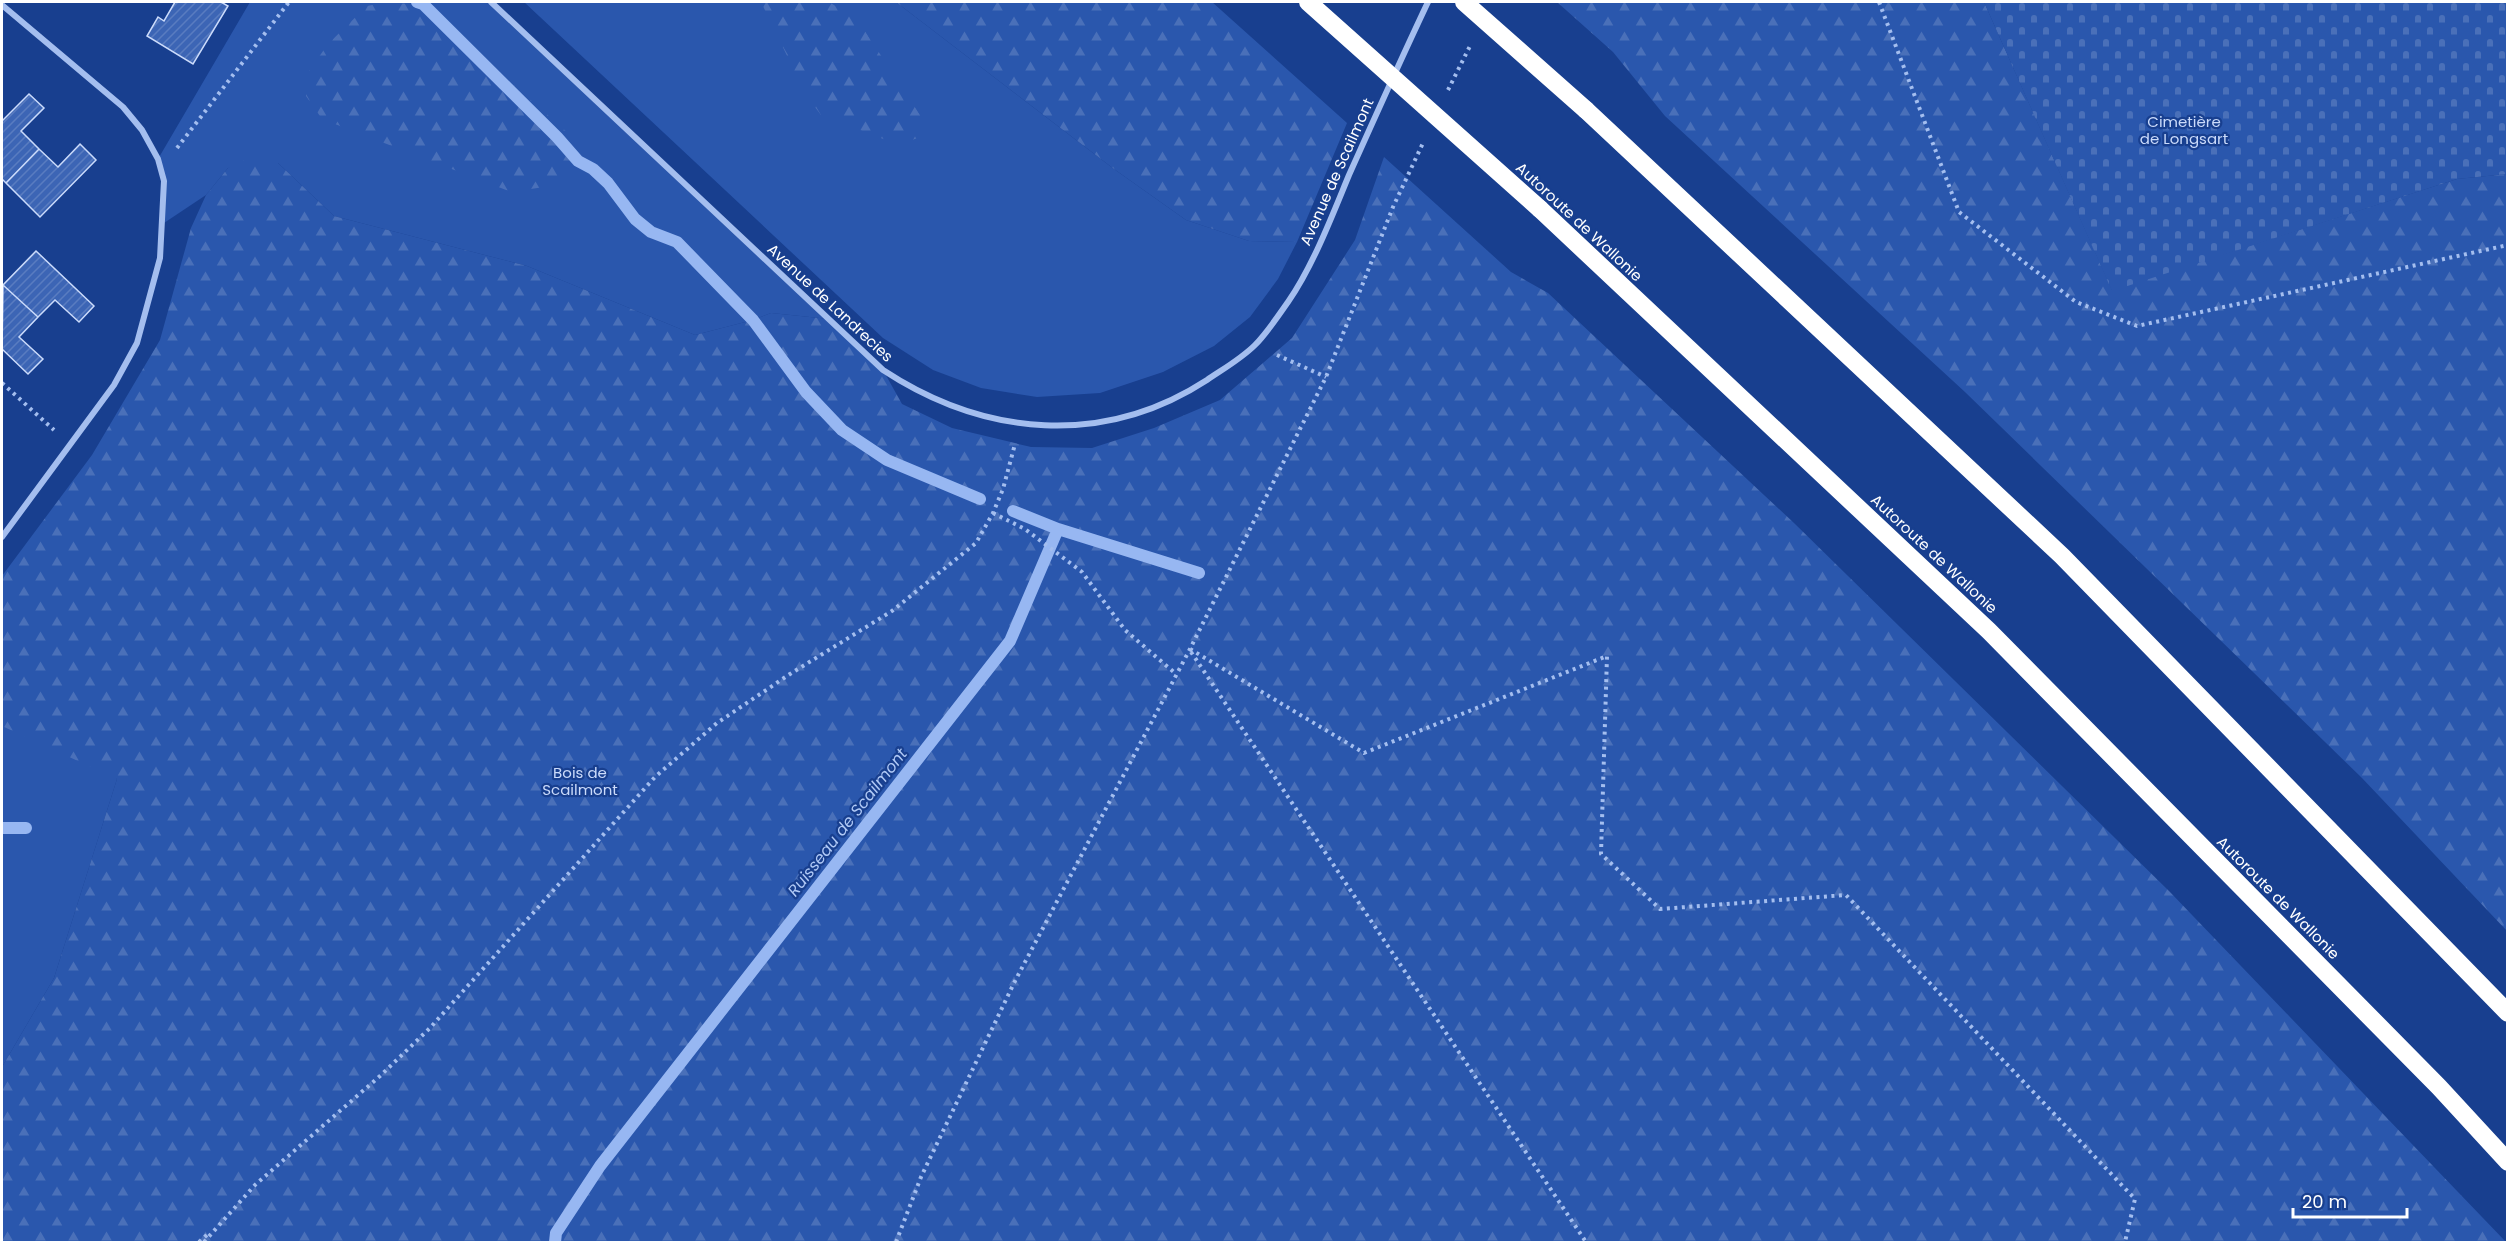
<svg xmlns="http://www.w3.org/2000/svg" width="2509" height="1244" viewBox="0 0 2509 1244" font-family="Poppins,sans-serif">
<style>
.grass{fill:#2a57ad}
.forest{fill:url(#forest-firs)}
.cemetery{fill:url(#cemetery-stones)}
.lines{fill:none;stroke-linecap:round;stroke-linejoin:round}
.stream{stroke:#97b7f2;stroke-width:12}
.building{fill:url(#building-hatch);stroke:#cbdbfb;stroke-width:1.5}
.path{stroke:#a4beef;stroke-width:4;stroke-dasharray:3 4.5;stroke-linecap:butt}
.minor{stroke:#a4beef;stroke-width:6}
.motorway{stroke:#fff;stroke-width:18}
.motorway-bridge{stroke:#fff;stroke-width:18}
.labels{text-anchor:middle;stroke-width:4.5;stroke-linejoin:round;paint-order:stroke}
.park-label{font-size:15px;fill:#cbdbfb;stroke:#183f8f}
.street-label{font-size:15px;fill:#fff;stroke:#183f8f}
.water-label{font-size:16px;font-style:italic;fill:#b0c9f6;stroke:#183f8f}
</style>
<defs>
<pattern id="forest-firs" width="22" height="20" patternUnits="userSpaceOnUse" patternTransform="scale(1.5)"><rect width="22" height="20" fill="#2a57ad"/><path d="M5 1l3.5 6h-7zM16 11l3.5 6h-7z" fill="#4a70b9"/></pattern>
<pattern id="cemetery-stones" width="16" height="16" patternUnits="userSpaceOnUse" patternTransform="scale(1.5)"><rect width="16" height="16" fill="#2a57ad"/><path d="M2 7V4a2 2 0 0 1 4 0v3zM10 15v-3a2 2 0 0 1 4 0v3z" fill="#4a70b9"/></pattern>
<pattern id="building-hatch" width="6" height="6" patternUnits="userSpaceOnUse" patternTransform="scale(1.5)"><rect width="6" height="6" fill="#3c65b5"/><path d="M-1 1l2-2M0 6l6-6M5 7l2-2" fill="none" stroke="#597cc0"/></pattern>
</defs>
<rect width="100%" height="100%" fill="#183f8f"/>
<!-- grass -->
<path class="grass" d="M250,2H491L829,319L771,313L753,320L695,335L527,266L334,216L278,163L228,168L206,195L164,223V181L158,159Z
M524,2H896L1114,169L1186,220L1249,241L1297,242L1278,279L1250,317L1214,346L1163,372L1100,393L1037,397L981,388L933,370L883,338Z
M2,647L117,779L54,978L2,1067Z"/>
<!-- forest -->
<path class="forest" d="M761,2H829L857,19L922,118L920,137L899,145L821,115L806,95Z
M896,2H1212L1347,123L1297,242L1249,241L1186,220L1114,169Z
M1557,2H1984L2112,290L2457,179L2507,174V931L2362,778L1965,392L1665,116L1613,52Z
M383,3L423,4L569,134L578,161L557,185L511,192L322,119L306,96L309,71L328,44L367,6Z
M1384,157L1511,272L1548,293L1794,523L2169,891L2506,1242H2V1067L54,978L117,779L2,726V576L92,455L160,340L191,228L206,195L228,168L249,158L278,163L334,216L527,266L695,335L753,320L771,313L829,319L883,370L902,404L952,428L1031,447L1092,448L1154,428L1220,400L1292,338L1355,240Z"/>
<!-- cemetery -->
<path class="cemetery" d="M1984,2H2507V174L2457,179L2112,291Z"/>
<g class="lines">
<!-- stream -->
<path class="stream" d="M417,2L423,4L557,137L578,161L593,169L608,183L635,219L651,232L677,242L753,320L806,392L842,430L887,460L980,499
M1013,511L1058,529
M2,828H26
M555,1242L556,1233L600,1166L1010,641L1058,529L1199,573"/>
</g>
<!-- building -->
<path class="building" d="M175,2H221L228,6L193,64L147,36L158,17L164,21Z
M29,94L44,108L21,131L39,149L6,183L2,179V121Z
M80,144L96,160L40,217L6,183L39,149L58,167Z
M36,251L94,306L79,322L55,300L38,317L3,285Z
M3,285L38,317L19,337L43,359L28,374L2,349Z"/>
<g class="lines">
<!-- path -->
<path class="path" d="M1879,2L1959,212L2076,302L2137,326L2508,245
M1448,90L1470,46
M177,148L289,2
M1277,355L1326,377
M2,383L54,430
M993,513L1025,529L1082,572L1125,630L1176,674
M1190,649L1364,753L1607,656L1601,854L1660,909L1846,895L2135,1199L2125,1242
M1191,652L1586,1242
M199,1242L208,1234
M204,1242L255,1185L380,1076L430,1028L655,777L717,723L790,674L892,611L976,543L993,513L1003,489L1015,444
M896,1242L921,1177L1014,983L1190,649L1326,377L1393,207L1423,143"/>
<!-- minor -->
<path class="minor" d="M491,2L883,370C985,437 1104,447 1207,380C1223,369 1241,359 1255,345C1267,333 1278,316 1288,302C1313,266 1332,216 1349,175C1375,117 1401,59 1428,2
M2,5L123,107L142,130L158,159L164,181L160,258L137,343L114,385L2,537"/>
<!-- motorway -->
<path class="motorway" d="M1586,110L2062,556L2508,1013
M1540,209L1989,631L2439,1087L2508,1162"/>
<!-- motorway-bridge -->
<path class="motorway-bridge" d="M1308,2L1540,209
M1464,2L1586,110"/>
</g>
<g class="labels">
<!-- park labels -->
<g class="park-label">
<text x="2184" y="127">Cimetière<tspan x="2184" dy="17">de Longsart</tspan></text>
<text x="580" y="778">Bois de<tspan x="580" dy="17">Scailmont</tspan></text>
</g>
<!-- street labels -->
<g class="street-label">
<text transform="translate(1337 172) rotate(-66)" y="5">Avenue de Scailmont</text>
<text transform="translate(1579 222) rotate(43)" y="5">Autoroute de Wallonie</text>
<text transform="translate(830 303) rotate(43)" y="5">Avenue de Landrecies</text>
<text transform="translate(1934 554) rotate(43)" y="5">Autoroute de Wallonie</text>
<text transform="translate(2278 898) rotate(45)" y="5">Autoroute de Wallonie</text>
</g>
<!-- water labels -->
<g class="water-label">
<text transform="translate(847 822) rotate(-52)" y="6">Ruisseau de Scailmont</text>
</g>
</g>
<!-- border -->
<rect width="2509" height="1244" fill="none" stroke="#ffffff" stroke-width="6"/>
<!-- scale -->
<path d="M2293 1208v9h114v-9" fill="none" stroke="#ffffff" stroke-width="3"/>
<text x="2302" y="1208" font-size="18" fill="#ffffff" stroke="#183f8f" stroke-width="4.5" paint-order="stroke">20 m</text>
</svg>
